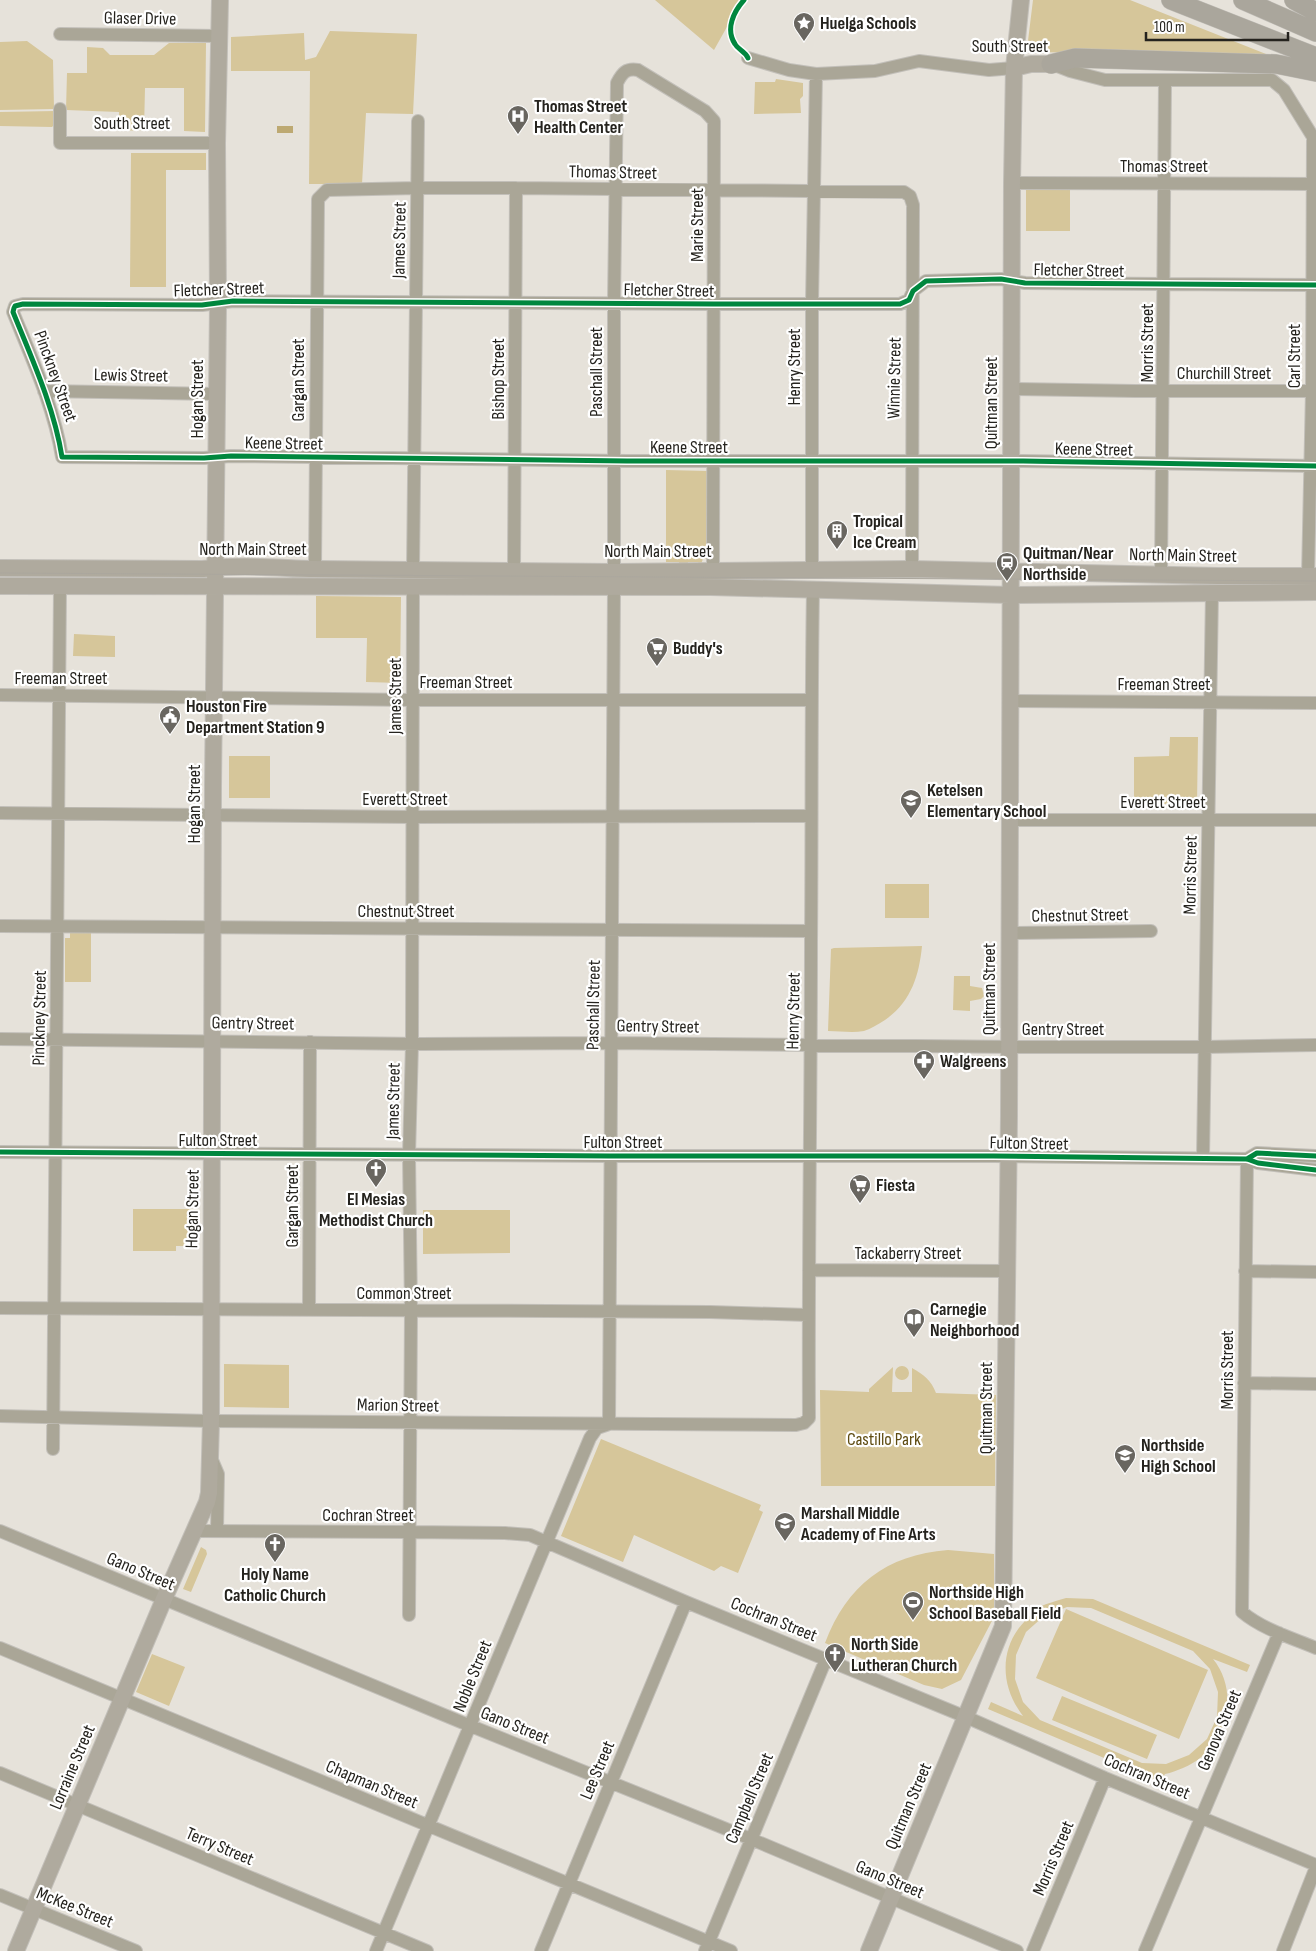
<svg xmlns="http://www.w3.org/2000/svg" width="1316" height="1951" viewBox="0 0 1316 1951" font-family="'Sofia Sans Condensed',sans-serif">
<style>
.green{fill:#d6c69a;fill-rule:evenodd}
.water{fill:#bda972}
.lines{fill:none;stroke-linecap:round;stroke-linejoin:round}
.minor-casing{stroke:#c2bfb9;stroke-width:14}
.major-casing{stroke:#c2bfb9;stroke-width:18}
.highway-casing{stroke:#c2bfb9;stroke-width:20}
.minor{stroke:#aaa697;stroke-width:12}
.major{stroke:#afaa9e;stroke-width:16}
.highway{stroke:#aaa69c;stroke-width:19}
.tram{stroke:#aba79e;stroke-width:1}
.cycleway-casing{stroke:#fff;stroke-width:8}
.cycleway{stroke:#00873e;stroke-width:5}
.labels{text-anchor:middle;stroke-width:4.5;stroke-linejoin:round;paint-order:stroke}
.street-label{font-size:18px;fill:#25231e;stroke:#fff}
.poi-label{font-size:18px;font-weight:bold;fill:#25231e;stroke:#fff;text-anchor:start}
.park-label{font-size:18px;fill:#5f4c12;stroke:#fff}
</style>
<rect width="100%" height="100%" fill="#e6e2da"/>
<!-- green -->
<path class="green" d="M655,0H742L714,50Z
M1033,0H1130L1271,56L1034,52L1027,49Z
M330,31L417,34L413,114L366,113L362,184H309L310,71H231V37L304,33L305,60L316,57Z
M27,41L53,60L54,109L0,110V42Z
M169,43H206L205,132L184,131V88H145L144,130L119,131V112L66,110L67,73H87V47L103,48L110,55H154Z
M776,79L803,83V96L800,99L801,113L754,114L755,82H775Z
M56,111V123L52,127L0,126V112Z
M131,153H206V170H166V287H130Z
M1026,187H1070V231H1026Z
M666,470L708,471L706,559H703L701,564H699L698,562H688V564H679V562H666Z
M316,596L401,597L400,683L366,682L367,638H316Z
M74,634L115,636V657L73,656Z
M1170,737H1198L1197,804H1134V757L1169,756Z
M229,756H270V798H229Z
M885,884H929V918H885Z
M70,931H91V982H65V938H70Z
M922,946C919,976 911,1002 885,1020C878,1024 871,1029 864,1031C852,1033 840,1031 828,1031L831,949L834,948Z
M954,976H970V986L982,988L984,996L981,999L970,1001V1011L953,1010Z
M133,1209H198V1246H176V1251H133Z
M423,1210H510V1253L423,1254Z
M224,1364L289,1365V1408L224,1407Z
M895 1373a7 7 0 1 1 14 0a7 7 0 1 1-14 0Z
M893,1367L892,1392H912V1368C924,1375 931,1380 936,1393L996,1395L995,1486H821L820,1390L869,1392V1389Z
M601,1439L761,1505L759,1510L763,1512L738,1573L721,1566L714,1571L634,1535L623,1562L561,1536Z
M201,1547L206,1550L207,1554L191,1592L183,1589Z
M948,1550L994,1554V1617L961,1680L942,1689L924,1685L825,1643C847,1585 886,1555 948,1550Z
M1066,1598L1093,1599L1250,1665L1247,1672L1213,1659C1242,1694 1225,1752 1183,1768C1177,1770 1171,1773 1165,1774L1161,1782L988,1709L991,1702L1023,1716C999,1685 999,1645 1028,1618C1032,1614 1036,1610 1040,1607C1047,1603 1057,1601 1066,1598ZM1067,1607L1091,1608L1193,1651L1210,1669L1218,1692L1217,1717L1207,1739L1189,1755L1166,1764L1142,1763L1040,1720L1023,1702L1015,1679L1016,1655L1026,1632L1044,1616Z
M1066,1609L1208,1670L1179,1739L1036,1678Z
M152,1654L185,1667L169,1706L136,1692Z
M1062,1696L1157,1735L1147,1759L1052,1720Z"/>
<!-- water -->
<path class="water" d="M277,126H293V133H277Z"/>
<g class="lines">
<!-- minor casing -->
<g class="minor-casing">
<path id="minor" d="M60,34L219,36
M748,58L789,70L816,74L875,71L919,61L989,70L1014,68
M1052,64L1070,71L1105,80H1272L1284,90L1313,137L1312,391L1308,576
M60,109V143H217
M1012,183L1316,184
M1316,285L1025,283L1001,279L926,281L913,291L909,300L900,304H714L233,301L202,305L23,304L15,306L13,312C32,359 54,407 62,457L204,458L231,456L627,461H1023L1316,466
M1011,389L1135,391H1316
M44,391L217,394
M315,569L318,199L327,190L417,188H516L904,192L910,196L913,205L912,569
M413,570L418,121
M514,570L516,188
M812,570V304L816,74
M614,572V303L617,83C622,73 626,68 638,70L705,111L714,121L713,571
M1161,575L1165,80
M0,695L412,700H811
M1011,701L1316,703
M0,813L412,817L810,816
M1009,820H1316
M0,926L811,931
M1009,933L1151,931
M0,1039L421,1044L611,1043L1024,1047H1204L1316,1045
M0,1152L609,1156H993L1247,1159L1258,1163L1316,1170
M1203,1158L1212,593
M1247,1159L1242,1612C1262,1629 1292,1638 1316,1648
M1247,1159L1257,1153L1316,1156
M809,1270L1006,1271
M1245,1271L1316,1272
M0,1308L710,1312L808,1315
M309,1310L310,1042
M1244,1383L1316,1384
M0,1416L211,1421L796,1425L804,1423L809,1418C808,1260 811,1102 811,943C812,825 811,707 813,589
M53,1449L60,587
M212,1460L218,1474L217,1531
M0,1531L461,1722L751,1839L1017,1951
M193,1531L409,1532L505,1533L530,1535L686,1602L966,1717L1105,1778L1316,1865
M409,1615L411,1311L409,1155L412,1044L413,588
M0,1648L731,1951
M0,1773L427,1951
M0,1895L136,1951
M376,1951L590,1438L597,1428L609,1424L614,587
M541,1951L686,1602
M705,1951L826,1659
M1033,1951L1105,1778
M1145,1951L1279,1633
M1283,1951L1316,1867"/>
</g>
<!-- major casing -->
<g class="major-casing">
<path id="major" d="M1014,68L1031,64H1051
M0,568L203,569C240,564 278,568 315,569L614,572L912,569L1218,576H1316
M0,586L711,587L1010,595L1316,592
M16,1951L164,1599L207,1502L209,1493L211,1421L213,786L218,303L217,143L220,0
M869,1951L1003,1626L1009,1116L1012,183L1014,68L1021,0"/>
</g>
<!-- highway casing -->
<g class="highway-casing">
<path id="highway" d="M1171,0L1316,57
M1243,0L1316,32
M1294,0L1316,12
M1051,64L1075,58L1276,64L1316,72"/>
</g>
<!-- minor -->
<use href="#minor" class="minor"/>
<!-- major -->
<use href="#major" class="major"/>
<!-- highway -->
<use href="#highway" class="highway"/>
<!-- tram -->
<path class="tram" d="M0,573L1316,581"/>
<!-- cycleway casing -->
<g class="cycleway-casing">
<path id="cycleway" d="M744,0C734,11 725,29 735,44C738,50 745,51 748,58
M14,308L13,312C32,359 54,407 62,457L204,458L231,456L627,461H1023L1316,466
M14,308L15,306L23,304L202,305L233,301L714,304H900L909,300L913,291L926,281L1001,279L1025,283L1316,285
M0,1152L609,1156H993L1247,1159L1258,1163L1316,1170
M1247,1159L1257,1153L1316,1156"/>
</g>
<!-- cycleway -->
<use href="#cycleway" class="cycleway"/>
</g>
<!-- icons -->
<defs>
<g id="sight-pin" transform="scale(1.125)"><path d="M0 17L-7.5 6A9.5 9.5 0 1 1 7.5 6Z" fill="#696660" stroke="#fff"/><path d="M0-6L1.8-2.2L6-1.7L2.9 1.2L3.7 5.4L0 3.3L-3.7 5.4L-2.9 1.2L-6-1.7L-1.8-2.2Z" fill="#fff"/></g>
<g id="hospital-pin" transform="scale(1.125)"><path d="M0 17L-7.5 6A9.5 9.5 0 1 1 7.5 6Z" fill="#696660" stroke="#fff"/><path d="M-5-5h3v3.5h4V-5h3V5h-3V1.5h-4V5h-3Z" fill="#fff"/></g>
<g id="building-pin" transform="scale(1.125)"><path d="M0 17L-7.5 6A9.5 9.5 0 1 1 7.5 6Z" fill="#696660" stroke="#fff"/><path d="M-4-6H4V6H1V3H-1V6H-4ZM-2.5-4.3h1.7v1.8h-1.7ZM.8-4.3h1.7v1.8H.8ZM-2.5-1h1.7V.8h-1.7ZM.8-1h1.7V.8H.8Z" fill="#fff"/></g>
<g id="station-pin" transform="scale(1.125)"><path d="M0 17L-7.5 6A9.5 9.5 0 1 1 7.5 6Z" fill="#696660" stroke="#fff"/><path d="M-3-6H3Q5-6 5-4V2Q5 4 3 4L4.5 6H3L1.5 4h-3L-3 6H-4.5L-3 4Q-5 4-5 2V-4Q-5-6-3-6ZM-3.5-4v3h7v-3ZM-3.5 1v1.5H-2V1ZM2 1v1.5H3.5V1Z" fill="#fff"/></g>
<g id="supermarket-pin" transform="scale(1.125)"><path d="M0 17L-7.5 6A9.5 9.5 0 1 1 7.5 6Z" fill="#696660" stroke="#fff"/><path d="M-6-5.5h2.5l.6 2H6L4.5 2H-2.5L-4.4-4H-6ZM-1.5 3.2a1.3 1.3 0 1 0 .1 0ZM3 3.2a1.3 1.3 0 1 0 .1 0Z" fill="#fff"/></g>
<g id="civic-pin" transform="scale(1.125)"><path d="M0 17L-7.5 6A9.5 9.5 0 1 1 7.5 6Z" fill="#696660" stroke="#fff"/><path d="M-.6-6.5H3V-4.5H.6V-3L4-1V1h2V6H-6V1h2V-1L-.6-3ZM-1.2 2.5V6h2.4V2.5Z" fill="#fff"/></g>
<g id="school-pin" transform="scale(1.125)"><path d="M0 17L-7.5 6A9.5 9.5 0 1 1 7.5 6Z" fill="#696660" stroke="#fff"/><path d="M0-5L7-2L0 1L-7-2ZM-4 1L0 2.5L4 1V4Q0 6-4 4Z" fill="#fff"/></g>
<g id="pharmacy-pin" transform="scale(1.125)"><path d="M0 17L-7.5 6A9.5 9.5 0 1 1 7.5 6Z" fill="#696660" stroke="#fff"/><path d="M-2-6h4v4h4v4h-4v4h-4v-4h-4v-4h4Z" fill="#fff"/></g>
<g id="church-pin" transform="scale(1.125)"><path d="M0 17L-7.5 6A9.5 9.5 0 1 1 7.5 6Z" fill="#696660" stroke="#fff"/><path d="M-1.2-6h2.4v3.5h3.3v2.4h-3.3V6h-2.4V-.1h-3.3v-2.4h3.3Z" fill="#fff"/></g>
<g id="library-pin" transform="scale(1.125)"><path d="M0 17L-7.5 6A9.5 9.5 0 1 1 7.5 6Z" fill="#696660" stroke="#fff"/><path d="M-6-4Q-3-5.5-.7-3.5V5Q-3 3-6 4ZM6-4Q3-5.5 .7-3.5V5Q3 3 6 4Z" fill="#fff"/></g>
<g id="stadium-pin" transform="scale(1.125)"><path d="M0 17L-7.5 6A9.5 9.5 0 1 1 7.5 6Z" fill="#696660" stroke="#fff"/><path d="M0-5a6.5 5 0 1 0 0 10a6.5 5 0 1 0 0-10ZM-3.5-1.8h7v3.6h-7Z" fill="#fff"/></g>
</defs>
<g fill-rule="evenodd">
<use href="#sight-pin" x="804" y="23"/>
<use href="#hospital-pin" x="518" y="116"/>
<use href="#building-pin" x="837" y="531"/>
<use href="#station-pin" x="1007" y="563"/>
<use href="#supermarket-pin" x="657" y="648"/>
<use href="#civic-pin" x="170" y="716"/>
<use href="#school-pin" x="911" y="800"/>
<use href="#pharmacy-pin" x="924" y="1061"/>
<use href="#church-pin" x="376" y="1169"/>
<use href="#supermarket-pin" x="860" y="1185"/>
<use href="#library-pin" x="914" y="1319"/>
<use href="#school-pin" x="1125" y="1455"/>
<use href="#school-pin" x="785" y="1523"/>
<use href="#church-pin" x="275" y="1544"/>
<use href="#stadium-pin" x="913" y="1602"/>
<use href="#church-pin" x="835" y="1654"/>
</g>
<g class="labels">
<!-- street labels -->
<g class="street-label">
<text transform="translate(140 18) rotate(1)" y="6">Glaser Drive</text>
<text x="1010" y="52">South Street</text>
<text x="132" y="129">South Street</text>
<text x="1164" y="172">Thomas Street</text>
<text transform="translate(613 172) rotate(1)" y="6">Thomas Street</text>
<text transform="translate(697 225) rotate(-90)" y="6">Marie Street</text>
<text transform="translate(399 240) rotate(-89)" y="6">James Street</text>
<text transform="translate(1079 270) rotate(1)" y="6">Fletcher Street</text>
<text transform="translate(219 289) rotate(-2)" y="6">Fletcher Street</text>
<text transform="translate(669 290) rotate(1)" y="6">Fletcher Street</text>
<text transform="translate(1147 343) rotate(-90)" y="6">Morris Street</text>
<text transform="translate(1294 356) rotate(-90)" y="6">Carl Street</text>
<text transform="translate(794 367) rotate(-90)" y="6">Henry Street</text>
<text transform="translate(596 372) rotate(-90)" y="6">Paschall Street</text>
<text x="1224" y="379">Churchill Street</text>
<text transform="translate(131 375) rotate(1)" y="6">Lewis Street</text>
<text transform="translate(56 376) rotate(70)" y="6">Pinckney Street</text>
<text transform="translate(894 378) rotate(-89)" y="6">Winnie Street</text>
<text transform="translate(498 379) rotate(-90)" y="6">Bishop Street</text>
<text transform="translate(298 380) rotate(-90)" y="6">Gargan Street</text>
<text transform="translate(197 399) rotate(-90)" y="6">Hogan Street</text>
<text transform="translate(991 403) rotate(-90)" y="6">Quitman Street</text>
<text transform="translate(284 443) rotate(1)" y="6">Keene Street</text>
<text x="689" y="453">Keene Street</text>
<text transform="translate(1094 449) rotate(1)" y="6">Keene Street</text>
<text x="253" y="555">North Main Street</text>
<text x="658" y="557">North Main Street</text>
<text transform="translate(1183 555) rotate(1)" y="6">North Main Street</text>
<text x="61" y="684">Freeman Street</text>
<text x="466" y="688">Freeman Street</text>
<text x="1164" y="690">Freeman Street</text>
<text transform="translate(395 696) rotate(-90)" y="6">James Street</text>
<text x="405" y="805">Everett Street</text>
<text x="1163" y="808">Everett Street</text>
<text transform="translate(194 804) rotate(-90)" y="6">Hogan Street</text>
<text transform="translate(1190 875) rotate(-89)" y="6">Morris Street</text>
<text x="406" y="917">Chestnut Street</text>
<text transform="translate(1080 915) rotate(-1)" y="6">Chestnut Street</text>
<text transform="translate(989 989) rotate(-90)" y="6">Quitman Street</text>
<text transform="translate(593 1005) rotate(-89)" y="6">Paschall Street</text>
<text transform="translate(793 1011) rotate(-89)" y="6">Henry Street</text>
<text transform="translate(39 1018) rotate(-89)" y="6">Pinckney Street</text>
<text transform="translate(253 1023) rotate(1)" y="6">Gentry Street</text>
<text transform="translate(658 1026) rotate(1)" y="6">Gentry Street</text>
<text x="1063" y="1035">Gentry Street</text>
<text transform="translate(393 1101) rotate(-89)" y="6">James Street</text>
<text x="218" y="1146">Fulton Street</text>
<text x="623" y="1148">Fulton Street</text>
<text transform="translate(1029 1143) rotate(1)" y="6">Fulton Street</text>
<text transform="translate(292 1206) rotate(-90)" y="6">Gargan Street</text>
<text transform="translate(192 1209) rotate(-89)" y="6">Hogan Street</text>
<text x="908" y="1259">Tackaberry Street</text>
<text x="404" y="1299">Common Street</text>
<text transform="translate(1227 1370) rotate(-90)" y="6">Morris Street</text>
<text transform="translate(398 1405) rotate(1)" y="6">Marion Street</text>
<text transform="translate(986 1408) rotate(-90)" y="6">Quitman Street</text>
<text x="368" y="1521">Cochran Street</text>
<text transform="translate(141 1571) rotate(23)" y="6">Gano Street</text>
<text transform="translate(774 1619) rotate(22)" y="6">Cochran Street</text>
<text transform="translate(472 1676) rotate(-68)" y="6">Noble Street</text>
<text transform="translate(515 1725) rotate(22)" y="6">Gano Street</text>
<text transform="translate(1219 1730) rotate(-67)" y="6">Genova Street</text>
<text transform="translate(72 1767) rotate(-67)" y="6">Lorraine Street</text>
<text transform="translate(597 1770) rotate(-67)" y="6">Lee Street</text>
<text transform="translate(1147 1776) rotate(23)" y="6">Cochran Street</text>
<text transform="translate(372 1784) rotate(23)" y="6">Chapman Street</text>
<text transform="translate(749 1798) rotate(-67)" y="6">Campbell Street</text>
<text transform="translate(908 1806) rotate(-67)" y="6">Quitman Street</text>
<text transform="translate(220 1846) rotate(23)" y="6">Terry Street</text>
<text transform="translate(1053 1858) rotate(-67)" y="6">Morris Street</text>
<text transform="translate(890 1879) rotate(23)" y="6">Gano Street</text>
<text transform="translate(75 1907) rotate(22)" y="6">McKee Street</text>
</g>
<!-- poi labels -->
<g class="poi-label">
<text x="820" y="29">Huelga Schools</text>
<text x="534" y="112">Thomas Street<tspan x="534" dy="21">Health Center</tspan></text>
<text x="853" y="527">Tropical<tspan x="853" dy="21">Ice Cream</tspan></text>
<text x="1023" y="559">Quitman/Near<tspan x="1023" dy="21">Northside</tspan></text>
<text x="673" y="654">Buddy's</text>
<text x="186" y="712">Houston Fire<tspan x="186" dy="21">Department Station 9</tspan></text>
<text x="927" y="796">Ketelsen<tspan x="927" dy="21">Elementary School</tspan></text>
<text x="940" y="1067">Walgreens</text>
<text x="876" y="1191">Fiesta</text>
<text x="376" y="1205" text-anchor="middle">El Mesias<tspan x="376" dy="21">Methodist Church</tspan></text>
<text x="930" y="1315">Carnegie<tspan x="930" dy="21">Neighborhood</tspan></text>
<text x="1141" y="1451">Northside<tspan x="1141" dy="21">High School</tspan></text>
<text x="801" y="1519">Marshall Middle<tspan x="801" dy="21">Academy of Fine Arts</tspan></text>
<text x="275" y="1580" text-anchor="middle">Holy Name<tspan x="275" dy="21">Catholic Church</tspan></text>
<text x="929" y="1598">Northside High<tspan x="929" dy="21">School Baseball Field</tspan></text>
<text x="851" y="1650">North Side<tspan x="851" dy="21">Lutheran Church</tspan></text>
</g>
<!-- park labels -->
<g class="park-label">
<text x="884" y="1445">Castillo Park</text>
</g>
</g>
<!-- scale -->
<path d="M1146 32v8h142v-8" fill="none" stroke="#25231e" stroke-width="2.5"/>
<text x="1154" y="32" font-size="15" fill="#25231e" stroke="#ffffff" stroke-width="4" paint-order="stroke">100 m</text>
</svg>
